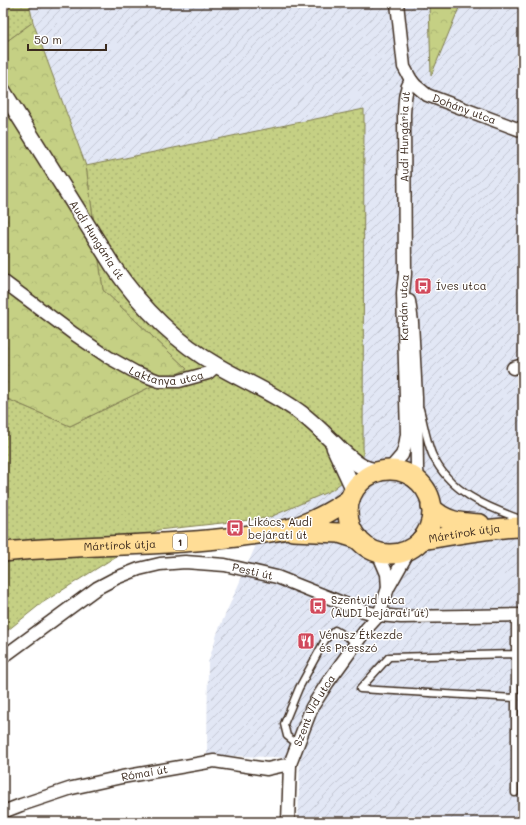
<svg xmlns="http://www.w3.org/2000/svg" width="526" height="825" viewBox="0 0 526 825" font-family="Mali,sans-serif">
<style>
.industrial{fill:url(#industrial-furrows)}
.grass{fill:url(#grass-dots);stroke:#807d51}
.forest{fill:url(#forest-crowns);stroke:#807d51}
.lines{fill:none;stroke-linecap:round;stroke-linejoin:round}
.service-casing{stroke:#3b2a1e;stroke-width:9}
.minor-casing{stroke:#3b2a1e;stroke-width:15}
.tertiary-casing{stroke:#3b2a1e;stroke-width:18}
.primary-casing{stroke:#3b2a1e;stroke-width:22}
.service{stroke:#fff;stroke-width:6}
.minor{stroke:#fff;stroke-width:12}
.tertiary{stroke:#fff;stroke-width:15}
.primary{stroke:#ffdd96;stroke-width:19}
.labels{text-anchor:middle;stroke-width:3;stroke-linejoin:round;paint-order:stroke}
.shield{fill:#fff;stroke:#766a62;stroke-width:1}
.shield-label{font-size:10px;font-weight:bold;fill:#3b2a1e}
.street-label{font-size:11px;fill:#3b2a1e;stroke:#fff}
.poi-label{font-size:11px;fill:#3b2a1e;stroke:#fff;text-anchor:start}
</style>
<defs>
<pattern id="industrial-furrows" width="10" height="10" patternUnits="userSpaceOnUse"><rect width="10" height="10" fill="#e2e7f5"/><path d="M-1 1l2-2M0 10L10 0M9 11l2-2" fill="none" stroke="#c3c6d2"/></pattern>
<pattern id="grass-dots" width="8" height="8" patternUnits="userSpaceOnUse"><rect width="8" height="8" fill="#c5d084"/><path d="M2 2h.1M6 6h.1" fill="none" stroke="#aab372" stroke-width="1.8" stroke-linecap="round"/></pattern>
<pattern id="forest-crowns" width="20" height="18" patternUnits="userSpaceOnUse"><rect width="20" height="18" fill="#c5d084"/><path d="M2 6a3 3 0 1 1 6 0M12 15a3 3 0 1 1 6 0" fill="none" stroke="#aab372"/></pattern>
</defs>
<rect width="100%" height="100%" fill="#fff"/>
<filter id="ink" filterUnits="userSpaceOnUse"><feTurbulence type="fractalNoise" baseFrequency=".025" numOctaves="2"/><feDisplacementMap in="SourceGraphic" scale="8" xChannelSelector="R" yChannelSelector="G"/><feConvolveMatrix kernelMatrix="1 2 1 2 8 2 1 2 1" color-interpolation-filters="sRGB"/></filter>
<g filter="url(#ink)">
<!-- industrial -->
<path class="industrial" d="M29,3H523V822H298L300,758L207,755L208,663L218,631L268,518L332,490L364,109L86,166L33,22Z"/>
<!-- grass -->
<path class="grass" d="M3,3H29L33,22L3,44Z
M364,109L363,455L362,466L332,490L268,518L158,530L42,603L3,634V397L70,426L187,369L103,290L86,166Z"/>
<!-- forest -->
<path class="forest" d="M429,3H461L431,76Z
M33,22L86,166L103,290L187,369L70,426L3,397V44Z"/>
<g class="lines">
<!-- service casing -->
<g class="service-casing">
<path id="service" d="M420,409C424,424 426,439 432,454C449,492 486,507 523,520
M515,654L389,657L360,689L515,698
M297,744L287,736L284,724L299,688L325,640L335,630L357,643
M515,793V615"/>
</g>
<!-- minor casing -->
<g class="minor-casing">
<g id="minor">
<path id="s1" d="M397,3L404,67L411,80L415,85L427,95L523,131"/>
<path id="s2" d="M3,281L74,334L108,357L135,372L159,381H179L208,373L217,365"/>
<path d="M409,301L412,322L416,397L417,469L418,481"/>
<path d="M513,368L523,365"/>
<path id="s3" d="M389,470L402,455L405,446L407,434L403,293L405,274L404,114C405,102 404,91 411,80"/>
<path d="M378,553L387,574L388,588"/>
<path id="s4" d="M3,657L97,588L116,578L139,569L160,564L185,562L225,565L277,577L350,606L364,611L379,615L401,617L523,615"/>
<path id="s5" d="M3,812L21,805L72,788L122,777L214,761L240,765L267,769L290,764"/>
<path id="s6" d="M288,822L290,764L312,707L328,682L367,628L379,615L388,588L410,549"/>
</g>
</g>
<!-- tertiary casing -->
<g class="tertiary-casing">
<g id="tertiary">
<path id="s7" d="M3,91L113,266C141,307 174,341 218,366C245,382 276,394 302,414C316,425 329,438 342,451C348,456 354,462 361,466C366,469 373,470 378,472"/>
<path d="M334,447L354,490"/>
</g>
</g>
<!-- primary casing -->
<g class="primary-casing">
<g id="primary">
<circle cx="390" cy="512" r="42"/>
<path d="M431,507C444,522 462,523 480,524"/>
<path d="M293,531L339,533L358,539"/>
<path id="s8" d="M421,540C455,535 489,527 523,527"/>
<path id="s9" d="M3,552C81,544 159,547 236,537C257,534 279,532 299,526C318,519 334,510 350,499"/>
</g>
</g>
<!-- service -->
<use href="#service" class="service"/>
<!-- minor -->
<use href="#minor" class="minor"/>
<!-- tertiary -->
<use href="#tertiary" class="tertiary"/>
<!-- primary -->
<use href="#primary" class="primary"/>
</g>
</g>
<!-- icons -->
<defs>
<g id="bus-square" transform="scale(0.9)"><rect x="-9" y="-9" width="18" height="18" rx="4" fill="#d1495b" stroke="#fff"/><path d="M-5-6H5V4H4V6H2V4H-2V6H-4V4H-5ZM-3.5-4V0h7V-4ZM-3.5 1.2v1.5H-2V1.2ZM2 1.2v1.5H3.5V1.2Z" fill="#fff"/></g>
<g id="restaurant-square" transform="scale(0.9)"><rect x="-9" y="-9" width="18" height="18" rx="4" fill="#d1495b" stroke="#fff"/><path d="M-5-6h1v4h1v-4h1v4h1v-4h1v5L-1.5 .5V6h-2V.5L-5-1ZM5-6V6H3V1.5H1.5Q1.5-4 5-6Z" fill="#fff"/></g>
</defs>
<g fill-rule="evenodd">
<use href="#bus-square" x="423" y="286"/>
<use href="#bus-square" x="235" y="528"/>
<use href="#bus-square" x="318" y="606"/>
<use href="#restaurant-square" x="306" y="641"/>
</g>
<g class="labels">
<!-- shield labels -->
<rect class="shield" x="173" y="534" width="14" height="16" rx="3"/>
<g class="shield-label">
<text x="180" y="546">1</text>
</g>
<!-- street labels -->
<g class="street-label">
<text dy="4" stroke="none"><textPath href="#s1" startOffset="141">Dohány utca</textPath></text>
<text dy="4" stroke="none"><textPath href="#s3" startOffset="339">Audi Hungária út</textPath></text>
<text dy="4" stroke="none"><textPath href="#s7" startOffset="176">Audi Hungária út</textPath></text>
<text dy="4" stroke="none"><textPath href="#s3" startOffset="168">Kardán utca</textPath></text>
<text dy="4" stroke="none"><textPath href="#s2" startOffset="193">Laktanya utca</textPath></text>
<text dy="4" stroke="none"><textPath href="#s8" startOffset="44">Mártírok útja</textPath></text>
<text dy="4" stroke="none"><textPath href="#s9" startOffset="117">Mártírok útja</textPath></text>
<text dy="4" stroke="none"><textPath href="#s4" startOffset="278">Pesti út</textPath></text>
<text dy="4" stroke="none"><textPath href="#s6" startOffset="117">Szent Vid utca</textPath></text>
<text dy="4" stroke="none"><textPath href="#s5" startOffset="147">Római út</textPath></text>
</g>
<!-- poi labels -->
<g class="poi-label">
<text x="436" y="290">Íves utca</text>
<text x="248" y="526">Likócs, Audi<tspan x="248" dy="13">bejárati út</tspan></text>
<text x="331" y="604">Szentvid utca<tspan x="331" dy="13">(AUDI bejárati út)</tspan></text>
<text x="319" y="639">Vénusz Étkezde<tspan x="319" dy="13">és Presszó</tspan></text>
</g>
</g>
<!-- margin -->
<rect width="526" height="825" fill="none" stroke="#fff" stroke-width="16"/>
<rect x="8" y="8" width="510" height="809" fill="none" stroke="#3b2a1e" stroke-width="1.5" filter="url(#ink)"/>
<!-- scale -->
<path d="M28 44v6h78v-6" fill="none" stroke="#3b2a1e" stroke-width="2"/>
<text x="34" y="44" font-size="12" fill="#3b2a1e" stroke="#ffffff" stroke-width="3" paint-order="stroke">50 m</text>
</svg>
